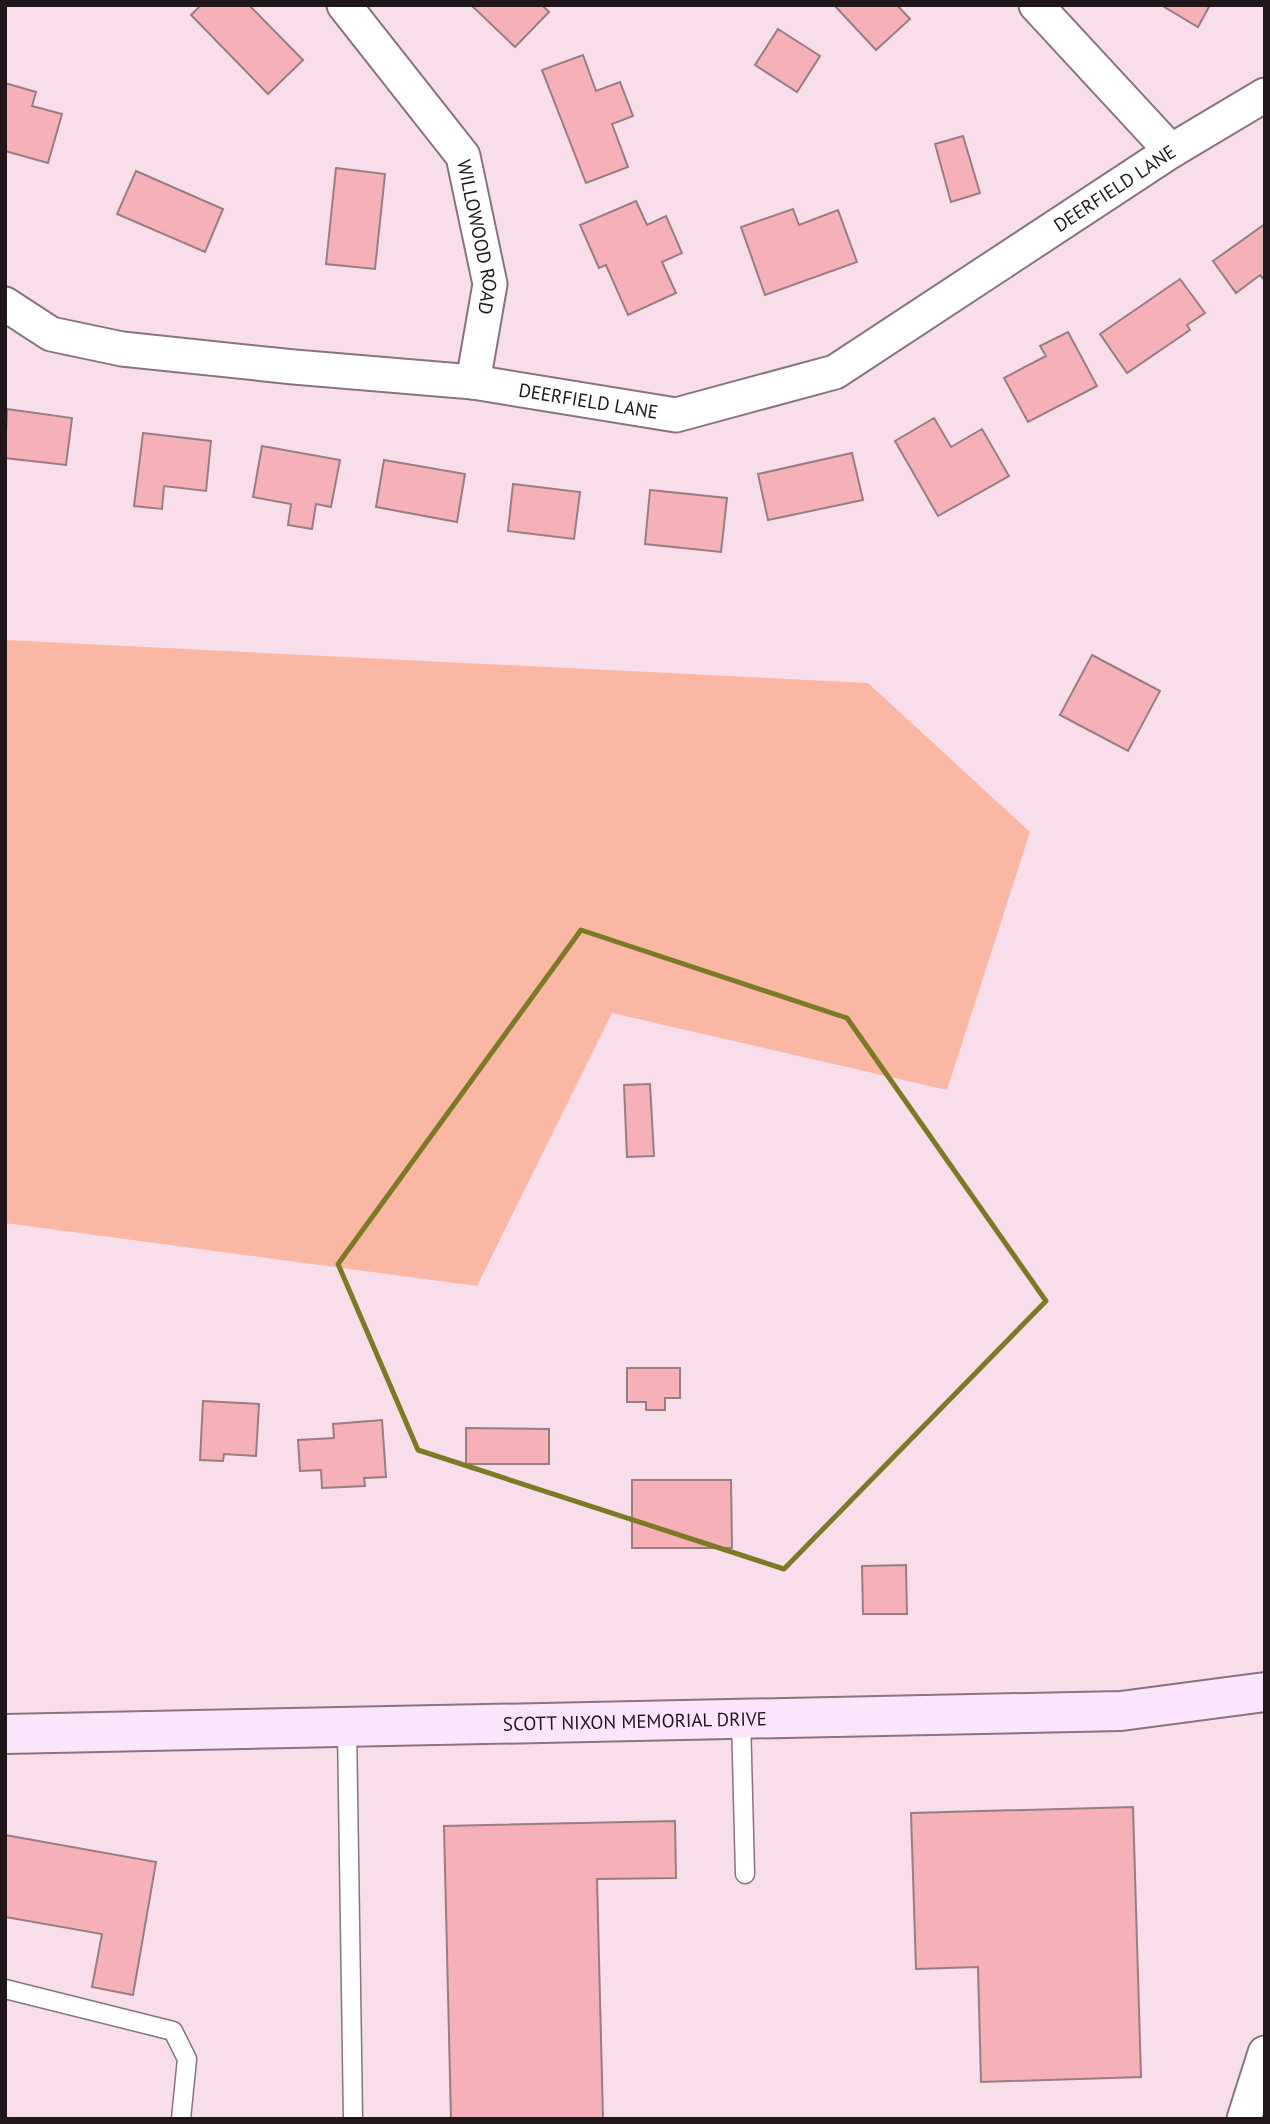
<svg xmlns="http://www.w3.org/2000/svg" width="1270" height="2124" viewBox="0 0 1270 2124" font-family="'PT Sans',sans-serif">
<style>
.green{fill:#f9b7a4}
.building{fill:#f6b0b7;stroke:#987e80;stroke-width:2}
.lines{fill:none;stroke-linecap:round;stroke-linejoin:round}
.lane-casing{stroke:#8a737e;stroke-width:21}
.street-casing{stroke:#8a737e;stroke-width:37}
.secondary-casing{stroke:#8a737e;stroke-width:42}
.lane{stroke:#fff;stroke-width:18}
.street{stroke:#fff;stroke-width:33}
.secondary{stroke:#fbe5fd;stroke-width:38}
.marked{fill:none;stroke:#7b7b23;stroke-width:5;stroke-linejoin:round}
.labels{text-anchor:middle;stroke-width:7;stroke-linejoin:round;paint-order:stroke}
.street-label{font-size:19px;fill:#20171b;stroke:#fff}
</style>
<rect width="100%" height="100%" fill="#f8deea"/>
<!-- green -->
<path class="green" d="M5,640L868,683L1030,832L947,1090L612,1013L477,1286L5,1223Z"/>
<!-- building -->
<path class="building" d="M201,5H249L303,60L268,94L191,15Z
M471,5H542L549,12L515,47Z
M834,5H897L910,19L876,50Z
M1161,5H1210L1198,27Z
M778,29L820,56L797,92L755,65Z
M583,55L596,91L620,82L633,116L612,124L628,167L586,183L542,70Z
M5,83L36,92L32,106L62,114L48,163L5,151Z
M963,136L980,193L951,202L935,144Z
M336,168L385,174L375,269L326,264Z
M136,171L223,209L205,252L117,214Z
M636,201L647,225L666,216L682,253L662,262L676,293L628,315L606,265L599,268L580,225Z
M793,209L799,225L838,210L857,262L765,295L741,227Z
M1265,224V281L1260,275L1236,293L1213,261Z
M1180,279L1205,313L1187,325L1190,330L1127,373L1100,334Z
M1068,332L1097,386L1028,422L1004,378L1046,356L1040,346Z
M7,409L72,418L66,465L5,458Z
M934,418L951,447L982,429L1009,476L938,516L895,441Z
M143,433L211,441L206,491L164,486L162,509L134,506Z
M262,446L340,460L331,507L316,504L312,529L288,525L291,504L253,497Z
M852,453L863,500L768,520L758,474Z
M384,460L465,474L457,522L376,507Z
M513,484L580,492L574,539L508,531Z
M650,490L727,498L721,552L645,544Z
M1092,655L1160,691L1128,751L1060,715Z
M650,1084L654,1156L627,1157L624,1085Z
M627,1368H680V1398H665V1410H646V1402H627Z
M203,1401L259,1404L256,1456L224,1454L223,1461L200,1460Z
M382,1420L386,1477L364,1478L365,1486L322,1488L321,1470L300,1471L298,1440L334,1438L333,1424Z
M466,1428L549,1429V1464H466Z
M632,1480H731L732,1548H632Z
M906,1565L907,1614H863L862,1566Z
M1133,1807L1141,2077L981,2082L978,1967L916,1969L911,1813Z
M675,1821L676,1878L597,1879L603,2119H451L444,1826Z
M5,1835L156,1862L133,1995L92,1987L102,1934L5,1917Z"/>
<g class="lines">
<!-- lane casing -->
<g class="lane-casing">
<path id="lane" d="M741,1718L745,1874
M347,1727L353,2119
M5,1989L173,2031L187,2059L181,2119"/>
</g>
<!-- street casing -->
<g class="street-casing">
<g id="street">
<path id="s1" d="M344,5L463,156L490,284L473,382"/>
<path d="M1036,5L1171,151"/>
<path id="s2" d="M5,304L51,334L122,349L294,367L473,382L676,415L835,372L1171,151L1265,95"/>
<path d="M1244,2119L1265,2053"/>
</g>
</g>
<!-- secondary casing -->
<g class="secondary-casing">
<g id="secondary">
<path id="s3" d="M5,1734L1121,1711L1265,1692"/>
</g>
</g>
<!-- lane -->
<use href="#lane" class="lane"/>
<!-- street -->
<use href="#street" class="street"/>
<!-- secondary -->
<use href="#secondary" class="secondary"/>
</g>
<!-- marked area -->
<path class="marked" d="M581,930L847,1018L1046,1301L784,1569L418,1450L338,1264Z"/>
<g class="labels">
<!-- street labels -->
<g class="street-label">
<text dy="7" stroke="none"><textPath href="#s2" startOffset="1185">DEERFIELD LANE</textPath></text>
<text dy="7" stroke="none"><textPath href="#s1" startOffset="275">WILLOWOOD ROAD</textPath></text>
<text dy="7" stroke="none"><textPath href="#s2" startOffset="597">DEERFIELD LANE</textPath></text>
<text dy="7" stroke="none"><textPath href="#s3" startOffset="630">SCOTT NIXON MEMORIAL DRIVE</textPath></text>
</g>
</g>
<!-- border -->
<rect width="1270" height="2124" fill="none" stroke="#20171b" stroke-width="14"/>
</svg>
